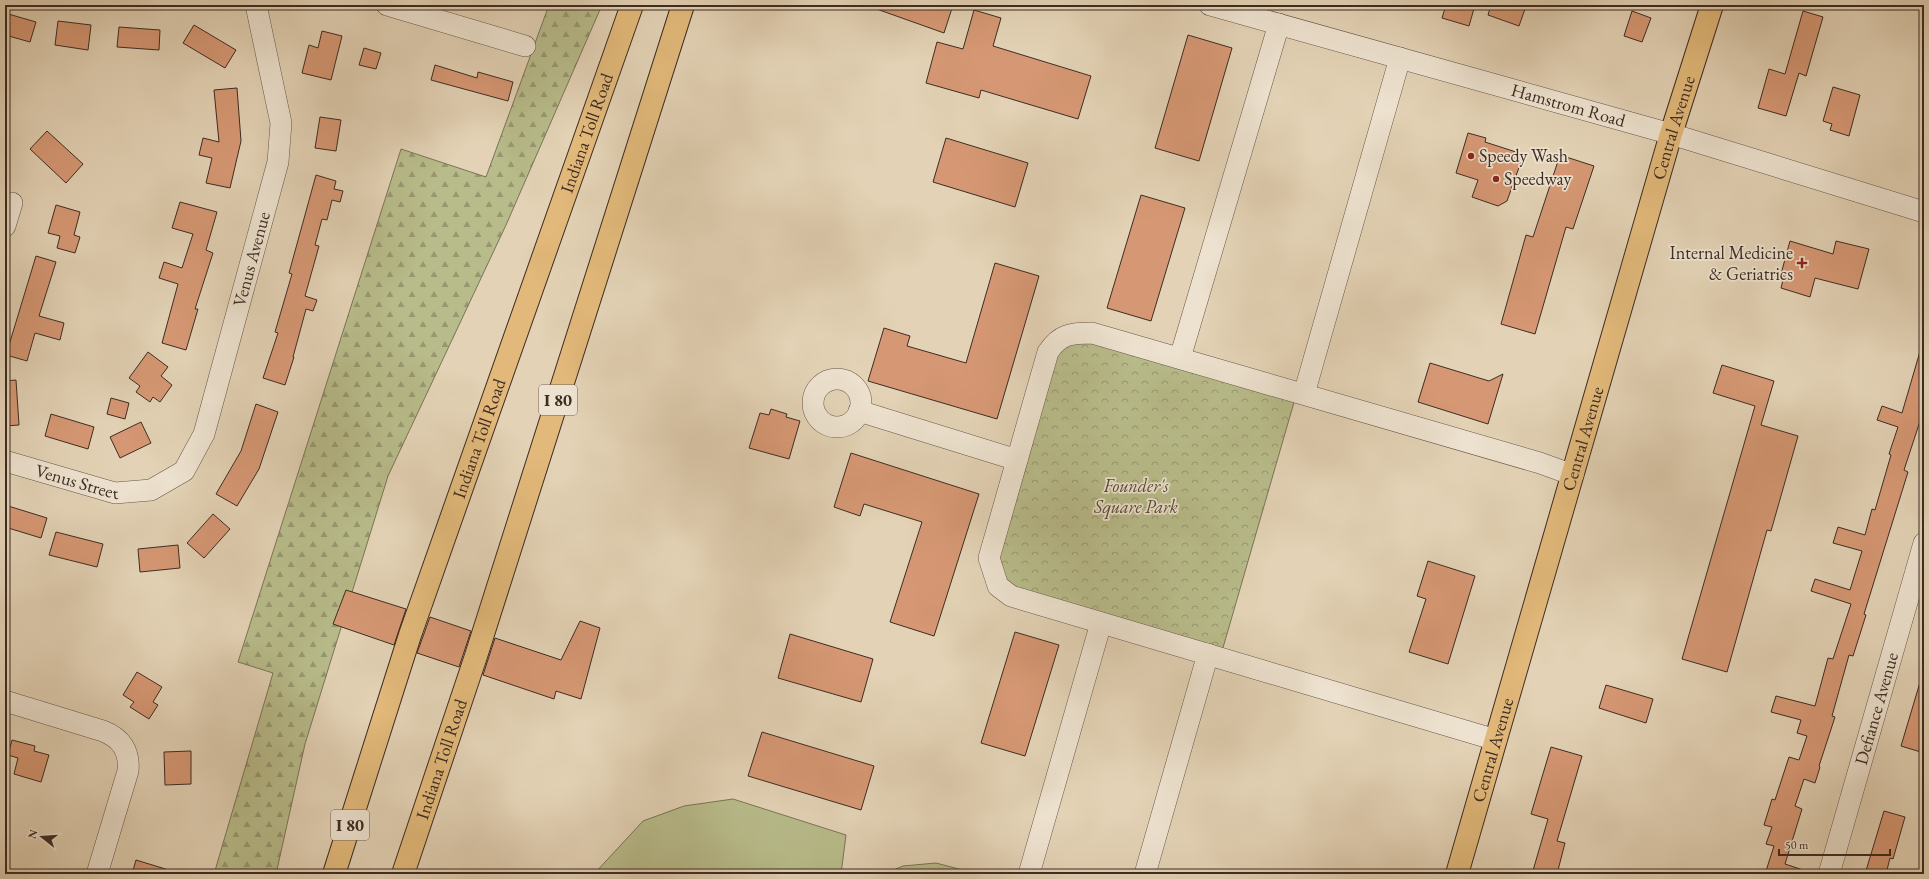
<svg xmlns="http://www.w3.org/2000/svg" width="1929" height="879" viewBox="0 0 1929 879" font-family="'EB Garamond',serif">
<style>
.forest{fill:url(#forest-firs);stroke:#7a7456}
.park{fill:url(#park-crowns);stroke:#7a7456}
.garden{fill:#b8bb8a;stroke:#7a7456}
.building{fill:#d69874;stroke:#3d2c23}
.lines{fill:none;stroke-linecap:round;stroke-linejoin:round}
.minor-casing{stroke:#665648;stroke-width:22}
.major-casing{stroke:#3d2c23;stroke-width:24}
.highway-casing{stroke:#3d2c23;stroke-width:24}
.minor{stroke:#ede2cf;stroke-width:21}
.major{stroke:#e2b97a;stroke-width:22}
.highway{stroke:#e2b97a;stroke-width:22}
.poi-dot{fill:#8f2418;stroke:#ede2cf;stroke-width:1.5}
.labels{text-anchor:middle;stroke-width:3.5;stroke-linejoin:round;paint-order:stroke}
.shield{fill:#ede2cf;stroke:#726357;stroke-width:1}
.shield-label{font-size:17px;font-weight:bold;fill:#3d2c23}
.street-label{font-size:18px;fill:#3d2c23;stroke:#ede2cf}
.poi-label{font-size:18px;fill:#3d2c23;stroke:#ede2cf;text-anchor:start}
.park-label{font-size:18px;font-style:italic;fill:#564938;stroke:#ede2cf}
</style>
<defs>
<pattern id="forest-firs" width="22" height="20" patternUnits="userSpaceOnUse"><rect width="22" height="20" fill="#b8bb8a"/><path d="M5 1l3.5 6h-7zM16 11l3.5 6h-7z" fill="#979870"/></pattern>
<pattern id="park-crowns" width="20" height="18" patternUnits="userSpaceOnUse"><rect width="20" height="18" fill="#b8bb8a"/><path d="M2 6a3 3 0 1 1 6 0M12 15a3 3 0 1 1 6 0" fill="none" stroke="#979870"/></pattern>
</defs>
<rect width="100%" height="100%" fill="#e3d2b5"/>
<filter id="stains"><feTurbulence type="fractalNoise" baseFrequency=".005" numOctaves="4"/><feColorMatrix values="0 0 0 0 .2 0 0 0 0 .09 0 0 0 0 .02 0 0 0 .5 -.17"/></filter>
<radialGradient id="worn" r=".72"><stop offset=".6" stop-color="#630" stop-opacity="0"/><stop offset="1" stop-color="#630" stop-opacity=".3"/></radialGradient>
<!-- forest -->
<path class="forest" d="M549,5H602L506,225L388,476L305,744L276,874H214L273,673L238,662L401,149L486,177Z"/>
<!-- park -->
<path class="park" d="M1071,333L1297,392L1220,658L1011,596L992,570L1048,352Z"/>
<!-- garden -->
<path class="garden" d="M733,799L846,835L841,874H594L643,821L684,806Z
M936,863L978,874H884L903,866Z"/>
<!-- building -->
<path class="building" d="M871,5H953L944,33L871,7Z
M1446,5H1475L1469,26L1442,18Z
M1491,5H1515L1525,9L1519,26L1488,15Z
M974,10L1001,18L993,46L1091,76L1078,119L981,90L979,98L926,83L937,42L963,49Z
M1632,11L1651,18L1642,42L1624,36Z
M1803,11L1823,17L1806,76L1799,73L1786,116L1758,108L1769,69L1785,74Z
M5,13L36,22L30,42L5,35Z
M58,21L91,25L88,50L55,45Z
M194,25L236,50L225,68L183,43Z
M119,27L160,30L159,50L117,47Z
M322,31L342,36L331,80L302,73L309,45L318,48Z
M1188,35L1232,48L1199,161L1155,148Z
M364,48L381,53L376,69L359,65Z
M435,65L477,78L478,72L513,82L508,101L431,80Z
M1833,87L1860,95L1849,136L1830,130L1832,124L1823,121Z
M237,88L241,141L230,188L206,183L212,158L199,155L203,138L219,142L214,90Z
M320,117L341,120L336,151L315,148Z
M47,131L83,164L66,183L30,149Z
M1468,133L1486,138L1485,142L1516,152L1521,162L1507,201L1498,206L1472,197L1478,180L1456,173Z
M946,138L1028,163L1015,207L933,182Z
M1560,155L1594,166L1573,229L1566,227L1535,334L1501,324L1526,235L1533,237Z
M316,175L336,181L334,189L343,191L340,202L332,200L327,220L322,219L315,245L319,246L305,296L317,300L313,311L306,309L293,357H294L285,385L263,378L278,333L275,332L292,274L289,273Z
M1141,195L1185,208L1151,321L1107,308Z
M180,202L217,212L206,250L213,253L195,309H198L186,350L162,343L178,284L159,278L164,262L182,268L193,234L172,228Z
M56,205L80,212L74,235L80,237L75,253L57,248L60,236L48,233Z
M1790,241L1833,254L1836,241L1869,249L1858,289L1815,278L1810,297L1781,288L1784,276L1781,274Z
M36,256L56,262L39,316L64,323L60,340L35,333L27,361L6,355Z
M995,263L1039,276L997,419L868,381L884,328L910,336L907,346L966,363Z
M1921,348L1924,349V409L1904,470L1908,472L1864,614L1866,615L1853,656L1849,655L1832,716L1835,717L1819,766L1820,767L1815,783L1804,779L1795,806L1802,809L1785,864L1809,872L1808,874H1765L1774,846L1766,844L1772,827L1764,825L1772,799L1775,800L1789,757L1799,760L1807,736L1797,733L1801,720L1771,712L1776,696L1815,706L1828,658L1833,659L1851,604L1811,591L1815,579L1850,590L1862,551L1833,543L1838,527L1865,535L1872,509L1875,510L1891,455L1889,454L1898,427L1877,420L1882,406L1902,413Z
M148,352L168,367L161,376L172,385L160,402L153,397L150,402L136,392L140,386L129,378Z
M1430,363L1489,381L1503,374L1488,424L1418,402Z
M1722,365L1774,381L1761,425L1798,436L1771,531L1767,530L1727,672L1682,659L1755,406L1713,393Z
M16,380L19,425L5,426V381Z
M111,398L129,403L125,419L107,414Z
M256,404L278,412L259,469L237,506L216,494L241,451Z
M771,409L787,414L786,417L800,421L789,459L749,448L760,413L769,415Z
M51,414L94,427L88,449L45,436Z
M141,422L151,443L120,458L110,437Z
M851,453L979,494L934,636L890,622L922,522L864,504L860,516L834,507Z
M5,505L47,518L41,538L5,527Z
M213,514L230,529L204,558L187,543Z
M56,532L103,544L97,567L49,555Z
M178,545L180,568L140,572L138,549Z
M1428,561L1475,576L1448,664L1409,652L1426,599L1417,596Z
M346,590L406,609L394,645L333,624Z
M430,617L471,631L459,667L417,653Z
M580,621L600,628L581,699L556,691L554,699L483,675L495,638L561,660Z
M1015,632L1059,645L1025,756L981,743Z
M790,634L873,659L861,702L778,678Z
M137,672L162,687L153,702L158,705L149,719L130,707L134,702L123,695Z
M1921,679L1924,680V753L1901,746Z
M1606,685L1653,699L1646,723L1599,708Z
M762,732L874,766L861,810L748,776Z
M12,740L35,746L34,751L49,755L41,782L14,774L18,758L8,755Z
M1551,747L1582,756L1557,841L1565,843L1557,874H1532L1548,819L1531,814Z
M191,751V784L165,785L164,752Z
M1884,811L1905,817L1893,859L1890,858L1886,874H1865Z
M136,860L172,871V874H132Z"/>
<g class="lines">
<!-- minor casing -->
<g class="minor-casing">
<g id="minor">
<path d="M387,5L525,46"/>
<path id="s1" d="M1210,5L1671,134L1924,212"/>
<path d="M5,226L12,203"/>
<path d="M1180,358L1279,24"/>
<circle cx="837" cy="403" r="24"/>
<path d="M1304,394L1400,58"/>
<path d="M859,411L1017,460"/>
<path id="s2" d="M5,461L115,493L151,490L184,471L204,434L278,162L281,123L256,5"/>
<path d="M5,701L103,731C121,738 130,751 128,771L97,874"/>
<path d="M1496,740L1011,596L998,586L989,558L1048,352C1060,334 1071,333 1092,333L1540,463L1573,475"/>
<path d="M1029,874L1101,623"/>
<path d="M1145,874L1208,654"/>
<path id="s3" d="M1829,874L1924,543"/>
</g>
</g>
<!-- major casing -->
<g class="major-casing">
<g id="major">
<path id="s4" d="M1457,874L1671,134L1712,5"/>
</g>
</g>
<!-- highway casing -->
<g class="highway-casing">
<g id="highway">
<path id="s5" d="M334,874L410,635L632,5"/>
<path id="s6" d="M403,874L476,656L683,5"/>
</g>
</g>
<!-- minor -->
<use href="#minor" class="minor"/>
<!-- major -->
<use href="#major" class="major"/>
<!-- highway -->
<use href="#highway" class="highway"/>
</g>
<!-- markers -->
<g class="poi-dot">
<circle cx="1471" cy="156" r="4"/>
<circle cx="1496" cy="179" r="4"/>
<path d="M1800 257h4v4h4v4h-4v4h-4v-4h-4v-4h4z"/>
</g>
<g class="labels">
<!-- shield labels -->
<g class="shield">
<rect x="539" y="385" width="38" height="30" rx="3"/>
<rect x="331" y="810" width="38" height="30" rx="3"/>
</g>
<g class="shield-label">
<text x="558" y="406">I 80</text>
<text x="350" y="831">I 80</text>
</g>
<!-- street labels -->
<g class="street-label">
<text dy="6" stroke="none"><textPath href="#s1" startOffset="372">Hamstrom Road</textPath></text>
<text dy="6" stroke="none"><textPath href="#s4" startOffset="777">Central Avenue</textPath></text>
<text dy="6" stroke="none"><textPath href="#s5" startOffset="783">Indiana Toll Road</textPath></text>
<text dy="6" stroke="none"><textPath href="#s2" startOffset="412">Venus Avenue</textPath></text>
<text dy="6" stroke="none"><textPath href="#s5" startOffset="459">Indiana Toll Road</textPath></text>
<text dy="6" stroke="none"><textPath href="#s4" startOffset="453">Central Avenue</textPath></text>
<text dy="6" stroke="none"><textPath href="#s2" startOffset="75">Venus Street</textPath></text>
<text dy="6" stroke="none"><textPath href="#s3" startOffset="172">Defiance Avenue</textPath></text>
<text dy="6" stroke="none"><textPath href="#s4" startOffset="129">Central Avenue</textPath></text>
<text dy="6" stroke="none"><textPath href="#s6" startOffset="121">Indiana Toll Road</textPath></text>
</g>
<!-- poi labels -->
<g class="poi-label">
<text x="1479" y="162">Speedy Wash</text>
<text x="1504" y="185">Speedway</text>
<text x="1793" y="259" text-anchor="end">Internal Medicine<tspan x="1793" dy="21">&amp; Geriatrics</tspan></text>
</g>
<!-- park labels -->
<g class="park-label">
<text x="1136" y="492">Founder's<tspan x="1136" dy="21">Square Park</tspan></text>
</g>
</g>
<!-- margin -->
<rect width="1929" height="879" fill="none" stroke="#e3d2b5" stroke-width="20"/>
<rect x="6" y="6" width="1917" height="867" fill="none" stroke="#3d2c23" stroke-width="2"/>
<rect x="10" y="10" width="1909" height="859" fill="none" stroke="#3d2c23"/>
<!-- north arrow -->
<g transform="translate(42 837) rotate(287)" stroke="#ede2cf" stroke-width="3" paint-order="stroke">
<path d="M0-3L7 15L0 10L-7 15Z" fill="#3d2c23"/>
<text y="-6" font-size="11" font-weight="bold" text-anchor="middle" fill="#3d2c23">N</text>
</g>
<!-- scale -->
<path d="M1779 849v6h111v-6" fill="none" stroke="#3d2c23" stroke-width="2"/>
<text x="1785" y="849" font-size="12" fill="#3d2c23" stroke="#ede2cf" stroke-width="3" paint-order="stroke">50 m</text>
<rect width="100%" height="100%" filter="url(#stains)"/>
<rect width="100%" height="100%" fill="url(#worn)"/>
</svg>
